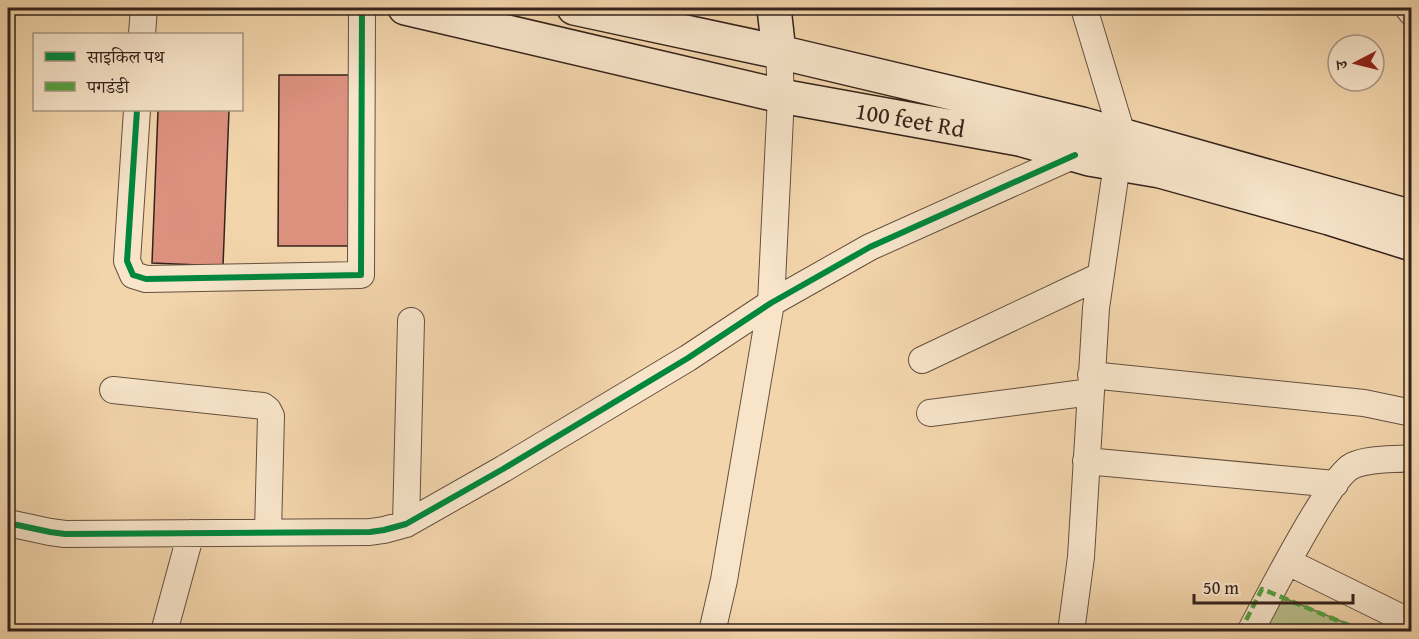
<svg xmlns="http://www.w3.org/2000/svg" width="1419" height="639" viewBox="0 0 1419 639" font-family="'Gentium Book Plus','Noto Serif Devanagari',serif">
<style>
.green{fill:#b9be8b;stroke:#767053;stroke-width:1.5}
.building{fill:#dc917f;stroke:#34231b;stroke-width:1.5}
.lines{fill:none;stroke-linecap:round;stroke-linejoin:round}
.street-casing{stroke:#64503f;stroke-width:28}
.secondary-casing{stroke:#34231b;stroke-width:36}
.street{stroke:#f7e4c9;stroke-width:26}
.secondary{stroke:#f7e4c9;stroke-width:33}
.quiet{stroke:#53a240;stroke-width:4.5;stroke-dasharray:9 4.5;stroke-linecap:butt}
.cycleway-casing{stroke:#f7e4c9;stroke-width:10}
.cycleway{stroke:#00873e;stroke-width:6}
.labels{text-anchor:middle;stroke-width:4.5;stroke-linejoin:round;paint-order:stroke}
.street-label{font-size:24px;fill:#34231b;stroke:#f7e4c9}
</style>
<rect width="100%" height="100%" fill="#f3d5ac"/>
<filter id="stains"><feTurbulence type="fractalNoise" baseFrequency=".00333" numOctaves="4"/><feColorMatrix values="0 0 0 0 .2 0 0 0 0 .09 0 0 0 0 .02 0 0 0 .5 -.17"/></filter>
<radialGradient id="worn" r=".72"><stop offset=".6" stop-color="#630" stop-opacity="0"/><stop offset="1" stop-color="#630" stop-opacity=".3"/></radialGradient>
<!-- green -->
<path class="green" d="M1262,589L1365,631L1240,632Z"/>
<!-- building -->
<path class="building" d="M279,75H353V246H278Z
M158,110H229L223,266L152,263Z"/>
<g class="lines">
<!-- street casing -->
<g class="street-casing">
<path id="street" d="M1084,8L1122,134
M1408,8L1412,13
M142,34L144,8
M137,110L127,261L133,275L146,279L361,275L362,8
M922,360L1100,276
M1091,375L1364,403L1412,413
M113,390L263,406L268,410L271,416L268,532
M930,413L1091,392
M1086,461L1335,484
M8,523L50,532L65,534L370,532L384,530L406,524L503,469L688,358L771,303L870,247L1075,155
M406,524L411,321
M1288,562L1410,622
M164,632L191,533
M712,632L724,580L771,303L781,96L779,52
M1071,632L1081,557L1096,308L1117,164
M1250,632C1265,604 1330,476 1352,466C1368,458 1393,460 1412,458"/>
</g>
<!-- secondary casing -->
<g class="secondary-casing">
<path id="secondary" d="M405,8L781,96L1019,139L1089,159L1160,171L1329,218L1412,244
M574,8L779,52L1082,124L1412,217
M774,8L779,52"/>
</g>
<!-- street -->
<use href="#street" class="street"/>
<!-- secondary -->
<use href="#secondary" class="secondary"/>
<!-- quiet -->
<path class="quiet" d="M1240,632L1262,589L1365,632"/>
<!-- cycleway casing -->
<g class="cycleway-casing">
<path id="cycleway" d="M137,110L127,261L133,275L146,279L361,275L362,8
M8,523L50,532L65,534L370,532L384,530L406,524L503,469L688,358L771,303L870,247L1075,155"/>
</g>
<!-- cycleway -->
<use href="#cycleway" class="cycleway"/>
</g>
<g class="labels">
<!-- street labels -->
<g class="street-label">
<text transform="translate(910 120) rotate(10)" y="8">100 feet Rd</text>
</g>
</g>
<!-- margin -->
<rect width="1419" height="639" fill="none" stroke="#f3d5ac" stroke-width="30"/>
<rect x="9" y="9" width="1401" height="621" fill="none" stroke="#34231b" stroke-width="3"/>
<rect x="15" y="15" width="1389" height="609" fill="none" stroke="#34231b" stroke-width="1.5"/>
<!-- legend -->
<rect x="33" y="33" width="210" height="78" fill="#f7e4c9" stroke="#a99783" stroke-width="1.5"/>
<rect x="45" y="52" width="30" height="9" fill="#00873e" stroke="#a99783" stroke-width="1.5"/>
<text x="87" y="63" font-size="18" fill="#34231b">साइकिल पथ</text>
<rect x="45" y="82" width="30" height="9" fill="#53a240" stroke="#a99783" stroke-width="1.5"/>
<text x="87" y="93" font-size="18" fill="#34231b">पगडंडी</text>
<!-- north arrow -->
<g transform="translate(1356 63) rotate(263)"><circle r="28" fill="#f7e4c9" stroke="#a99783" stroke-width="1.5"/>
<path d="M0-4.5L10 22L0 15L-10 22Z" fill="#8f2418"/>
<text y="-9" font-size="16" font-weight="bold" text-anchor="middle" fill="#34231b">उ</text>
</g>
<!-- scale -->
<path d="M1194 594v9h159v-9" fill="none" stroke="#34231b" stroke-width="3"/>
<text x="1203" y="594" font-size="18" fill="#34231b" stroke="#f7e4c9" stroke-width="4.5" paint-order="stroke">50 m</text>
<rect width="100%" height="100%" filter="url(#stains)"/>
<rect width="100%" height="100%" fill="url(#worn)"/>
</svg>
